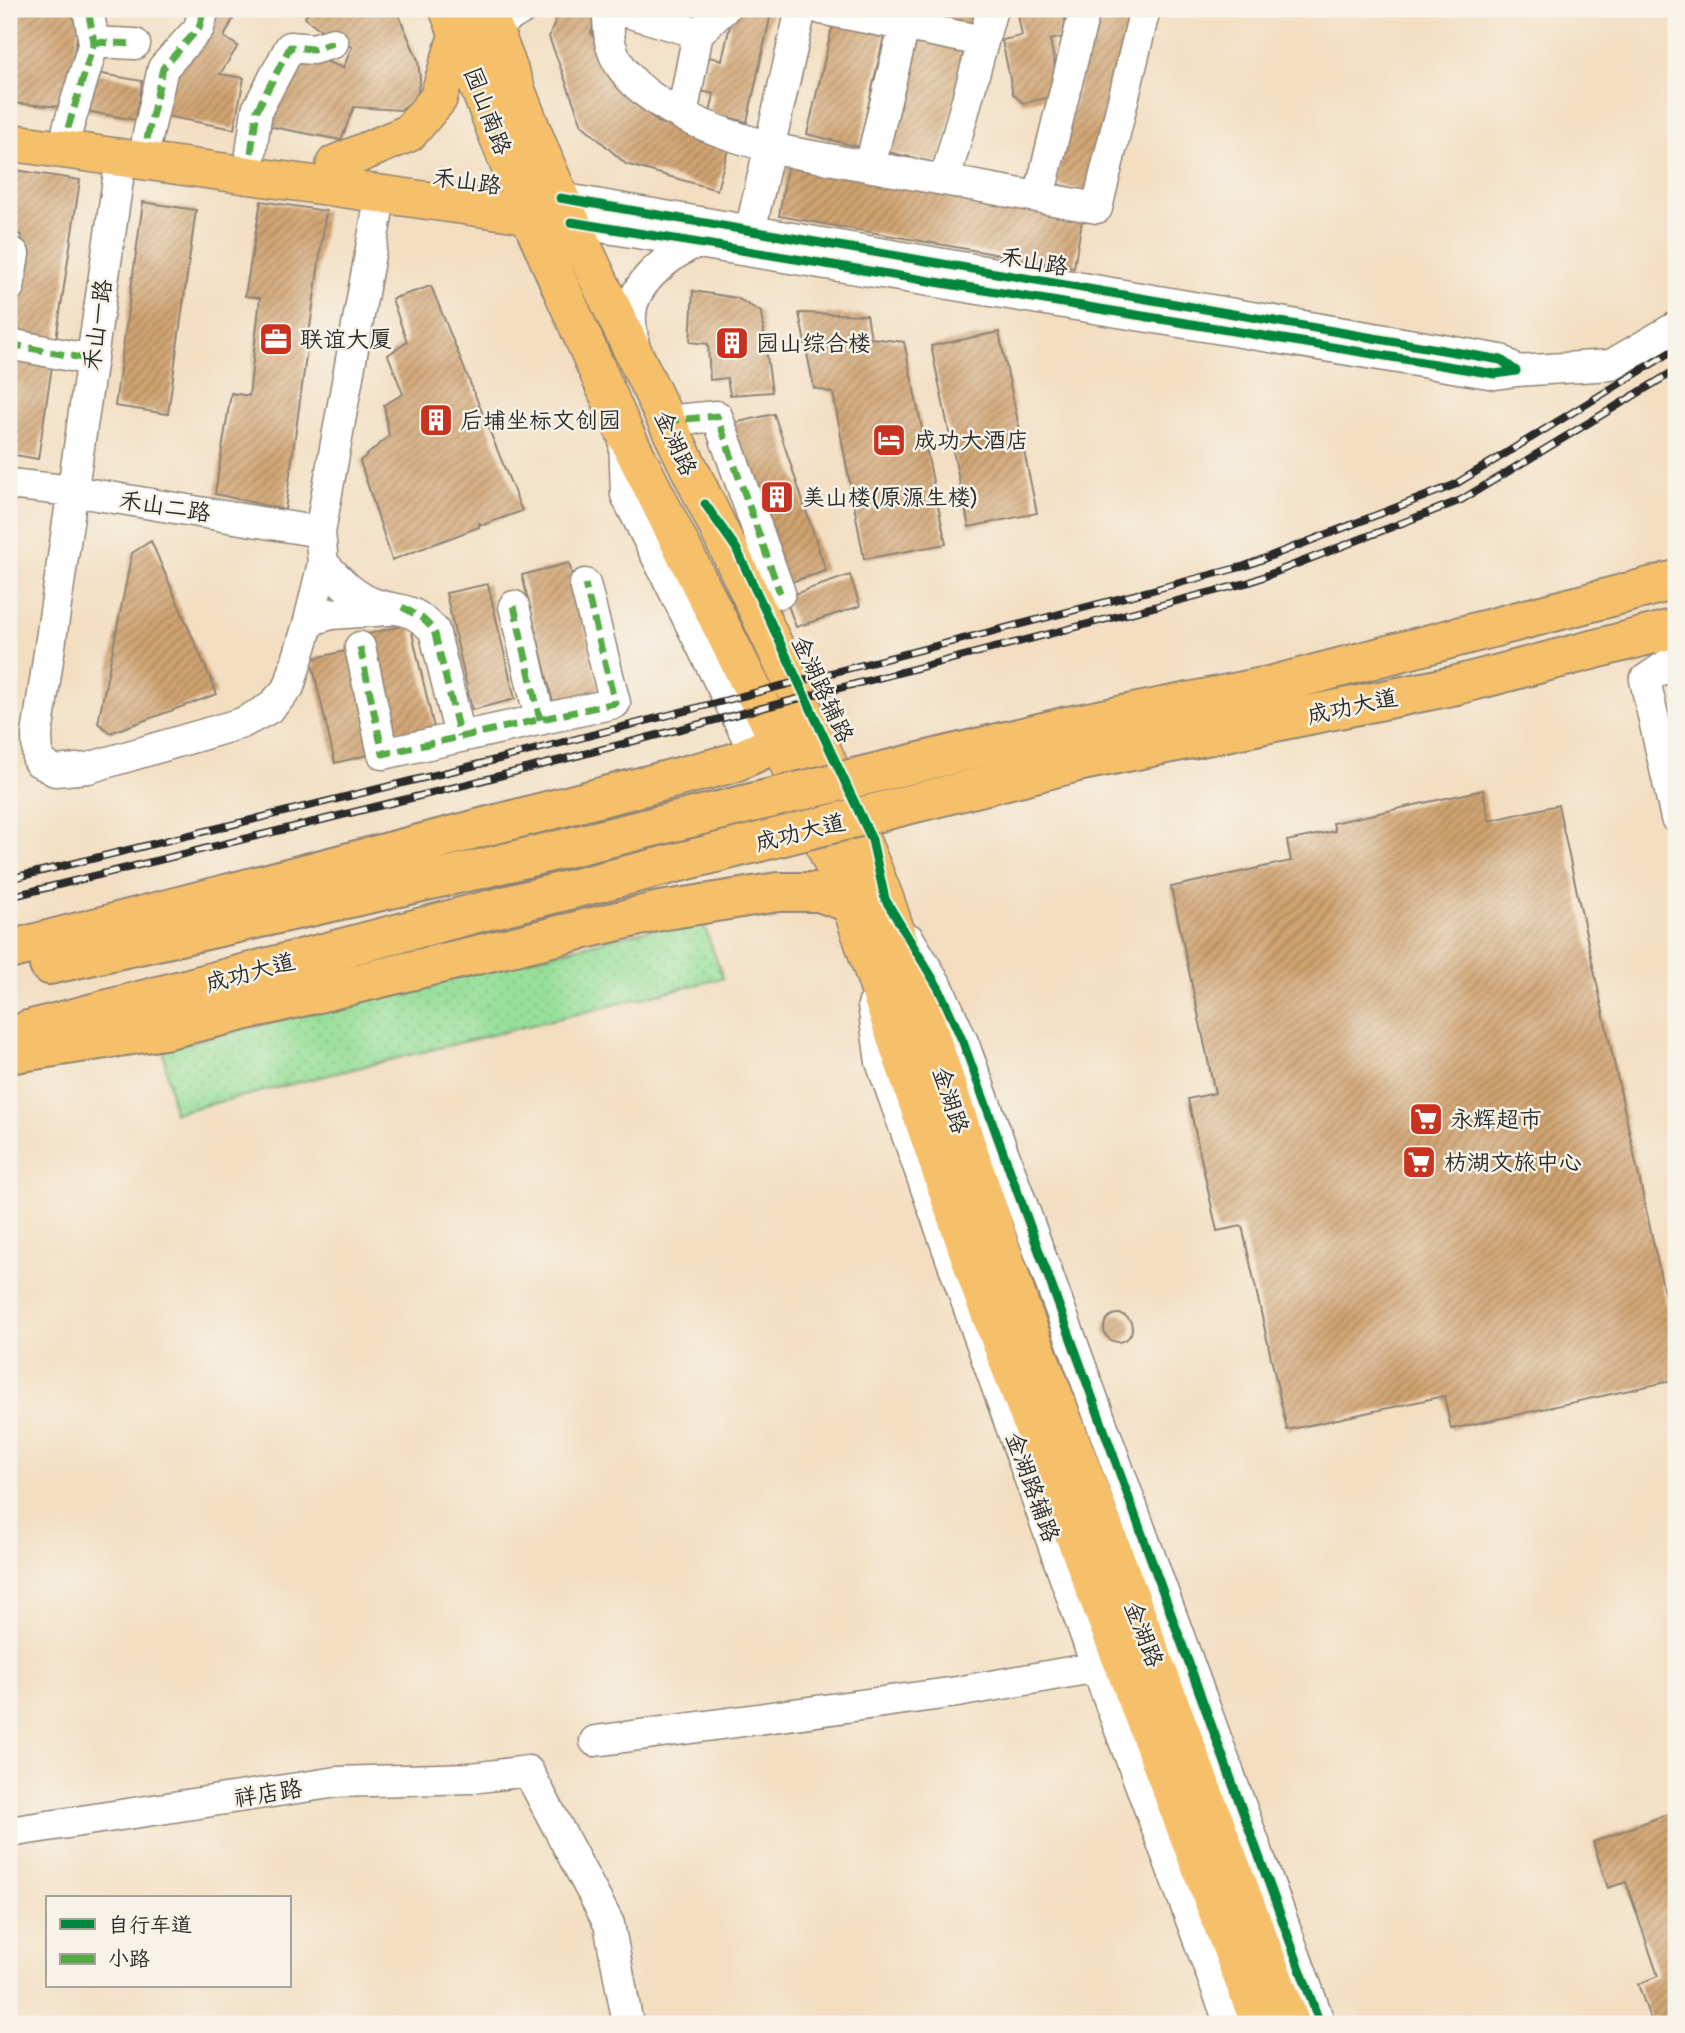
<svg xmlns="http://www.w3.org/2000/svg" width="1685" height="2033" viewBox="0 0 1685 2033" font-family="Pangolin,'LXGW WenKai TC',sans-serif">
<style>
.park{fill:url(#park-dots);stroke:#618562;stroke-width:2}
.building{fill:url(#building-hatch)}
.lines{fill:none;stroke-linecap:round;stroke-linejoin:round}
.minor-casing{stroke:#8f8476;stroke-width:33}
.major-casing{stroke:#8f8476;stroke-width:40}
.highway-casing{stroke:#8f8476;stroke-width:42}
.minor{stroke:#fff;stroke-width:30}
.major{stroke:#f6c06b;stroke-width:37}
.highway{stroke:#f6c06b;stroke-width:38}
.rail-casing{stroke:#2b2b2b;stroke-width:8}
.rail{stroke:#f7f3e8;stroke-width:5;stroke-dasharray:16;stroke-linecap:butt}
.highway-bridge-casing{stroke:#8f8476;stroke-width:42;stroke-linecap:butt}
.highway-bridge{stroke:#f6c06b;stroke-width:38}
.quiet{stroke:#54ab44;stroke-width:7;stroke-dasharray:14 7;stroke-linecap:butt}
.cycleway-casing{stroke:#f7f3e8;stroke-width:13}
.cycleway{stroke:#00873e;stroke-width:9}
.labels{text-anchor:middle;stroke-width:5;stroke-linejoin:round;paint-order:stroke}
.street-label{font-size:23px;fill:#2b2b2b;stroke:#f7f3e8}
.poi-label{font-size:23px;fill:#2b2b2b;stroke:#f7f3e8;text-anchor:start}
</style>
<defs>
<pattern id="park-dots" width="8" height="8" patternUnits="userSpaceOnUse" patternTransform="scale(1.75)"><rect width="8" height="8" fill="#97df9a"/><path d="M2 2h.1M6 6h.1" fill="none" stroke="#82c085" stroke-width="1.8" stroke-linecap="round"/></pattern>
<pattern id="building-hatch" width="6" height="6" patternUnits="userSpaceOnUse" patternTransform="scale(1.75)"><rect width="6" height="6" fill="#d0a371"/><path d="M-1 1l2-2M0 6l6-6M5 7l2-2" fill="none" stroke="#a9855d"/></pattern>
</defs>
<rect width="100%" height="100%" fill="#f7f3e8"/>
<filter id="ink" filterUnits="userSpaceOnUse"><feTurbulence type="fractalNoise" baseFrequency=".0143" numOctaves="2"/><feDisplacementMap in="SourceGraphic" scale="14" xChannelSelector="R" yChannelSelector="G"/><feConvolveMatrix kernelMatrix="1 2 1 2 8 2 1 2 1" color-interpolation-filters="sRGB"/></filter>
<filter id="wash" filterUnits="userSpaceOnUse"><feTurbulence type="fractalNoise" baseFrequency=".00686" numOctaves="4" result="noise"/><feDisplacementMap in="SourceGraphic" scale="28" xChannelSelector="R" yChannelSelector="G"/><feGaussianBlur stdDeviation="1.57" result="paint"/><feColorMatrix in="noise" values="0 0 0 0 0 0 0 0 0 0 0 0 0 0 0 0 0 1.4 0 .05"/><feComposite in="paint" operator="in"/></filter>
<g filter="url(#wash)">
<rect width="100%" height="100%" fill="#f3dec1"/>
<!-- park -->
<path class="park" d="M701,917L723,978L174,1113L163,1049Z"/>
<g id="blocks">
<!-- building -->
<path class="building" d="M9,9H79L81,18L63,107L9,103Z
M218,9H238L224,37L238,46L220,74L244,78L234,129L165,116L175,60Z
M310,9H396L418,60L420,79L417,98L400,110L354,107L341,140L262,125L300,51L343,68L352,47L332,38L305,18Z
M560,9L599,10L591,33L620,86L658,122L730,142L717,190L626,164L582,125L549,37Z
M734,9H772L747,122L710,113L714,94L701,91L709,57L722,60Z
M923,9H978L973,32L921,20Z
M1017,9H1063L1068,36L1050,40L1061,95L1023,103L1013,94L1002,40L1022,36Z
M1097,9H1137L1093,193L1055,184Z
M834,20L885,32L859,147L807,134Z
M914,38L966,50L939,164L888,152Z
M91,72L142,81L136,120L85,111Z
M788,163L1083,215L1074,268L779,216Z
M9,169L80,180L38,459L9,454V324L22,235L9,233Z
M261,201L326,211L285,510L215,494L231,393L249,396L260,298L245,296Z
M143,202L196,210L168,414L115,406Z
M431,286L522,511L483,525L479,523V527L392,560L360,461L389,436L384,405L403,394L388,355L407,342L392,299Z
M693,291L737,298L761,312L772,392L730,395L727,378L710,380L708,344L690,342Z
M799,313L867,315L871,338L904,342L946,544L864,559L833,393L814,388Z
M999,332L1037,513L969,527L931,346Z
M774,414L826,571L781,585L729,424Z
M151,541L217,694L110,733L98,723L132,553Z
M569,563L600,692L553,703L522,575Z
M850,575L860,606L796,627L785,597Z
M488,584L515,699L472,710L446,593Z
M410,624L434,728L392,738L368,634Z
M353,649L376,753L335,763L311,659Z
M1483,790L1489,821L1558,805L1676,1347V1380L1451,1429L1444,1396L1287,1430L1242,1226L1217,1231L1188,1099L1215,1093L1171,887L1291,861L1287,841L1335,831L1333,823Z
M1104 1328a14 14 0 1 1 28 0a14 14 0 1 1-28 0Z
M1676,1811V2024H1652L1638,1984L1658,1976L1626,1882L1608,1888L1593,1842Z"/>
</g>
</g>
<g filter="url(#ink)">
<use href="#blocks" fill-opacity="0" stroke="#8f8476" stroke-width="2"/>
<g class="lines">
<!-- minor casing -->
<g class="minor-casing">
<path id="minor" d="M607,9C609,21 608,35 611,46C629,108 735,139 790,152L1097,208L1145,9
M617,9L698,33
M821,9L983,41
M493,26L522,9
M94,42L135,44
M682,115L698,33L724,9
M68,128L94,42L88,9
M147,139L163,68L199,28L204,9
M251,153L257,110L290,47L313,49L333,43
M121,159L37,735L38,761L55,771L88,768L242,723L270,708L289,687L309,621L323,563L320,532L381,193
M870,166L908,10
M945,180L992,9
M1039,197L1085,9
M560,198L1501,360L1516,371L1495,374L571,222
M750,232L801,9
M9,287L14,254
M9,344L92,360
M634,347C633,337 630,324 631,314C633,282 671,254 697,242
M1516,371L1611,365L1676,327
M665,421L717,416L780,593
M624,435L626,495L755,753
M9,484L73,491L320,532
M323,563C338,579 354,597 375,604C404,613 408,605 434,630L460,736
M514,606L540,720
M309,621L331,614L388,610
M360,647L383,754L615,703L585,584
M1676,659L1645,680L1676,818
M909,939L939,989L963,1042L1320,2024
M873,1005L881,1062L1105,1690L1230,2024
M595,1741L957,1692L1098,1667
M9,1832L337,1782L472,1778L528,1771L609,1924L628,2024"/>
</g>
<!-- major casing -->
<g class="major-casing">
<path id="major" d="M448,9L528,213L624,431L779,742L850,903L982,1293L1260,2024
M486,9C511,73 533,139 562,201C668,434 791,661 885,899L1021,1308L1291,2024
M9,142L546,217
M335,164L409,133L438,99L458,33"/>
</g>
<!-- highway casing -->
<g class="highway-casing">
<path id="highway" d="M1068,726L1273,685L1676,580
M1078,762L1457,685L1676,628
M9,950L733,763L779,742
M49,965L480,869
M28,1030L461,917
M9,1054L164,1030L660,911L778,892H819L850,903"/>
</g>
<!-- minor -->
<use href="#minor" class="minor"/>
<!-- major -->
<use href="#major" class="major"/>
<!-- highway -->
<use href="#highway" class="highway"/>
<!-- rail casing -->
<g class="rail-casing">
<path id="rail" d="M9,879L464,768L1245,566L1454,485L1676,349
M9,897L468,784L1250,582L1461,500L1676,370"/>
</g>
<!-- rail -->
<use href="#rail" class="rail"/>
<!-- highway-bridge casing -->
<g class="highway-bridge-casing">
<path id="highway-bridge" d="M480,869L1068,726
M461,917L1078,762"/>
</g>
<!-- highway-bridge -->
<use href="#highway-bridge" class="highway-bridge"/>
<!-- quiet -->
<path class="quiet" d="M94,42L135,44
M68,128L94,42L88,9
M147,139L163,68L199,28L204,9
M251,153L257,110L290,47L313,49L333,43
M9,287L14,254
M9,344L92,360
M665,421L717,416L780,593
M514,606L540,720
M402,607L422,618L434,630L460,736
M360,647L383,754L615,703L585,584"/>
<!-- cycleway casing -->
<g class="cycleway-casing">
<path id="cycleway" d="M560,198L1501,360L1516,371L1495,374L571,222
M705,504L736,548L872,840L885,899L939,989L963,1042L1320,2024"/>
</g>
<!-- cycleway -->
<use href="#cycleway" class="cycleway"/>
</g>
</g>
<!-- icons -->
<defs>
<g id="office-square" transform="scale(1.75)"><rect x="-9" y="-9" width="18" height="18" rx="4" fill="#c8321e" stroke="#f7f3e8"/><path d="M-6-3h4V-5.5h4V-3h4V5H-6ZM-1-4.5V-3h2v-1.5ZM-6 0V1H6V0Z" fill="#fff"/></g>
<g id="building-square" transform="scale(1.75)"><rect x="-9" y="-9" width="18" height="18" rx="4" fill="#c8321e" stroke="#f7f3e8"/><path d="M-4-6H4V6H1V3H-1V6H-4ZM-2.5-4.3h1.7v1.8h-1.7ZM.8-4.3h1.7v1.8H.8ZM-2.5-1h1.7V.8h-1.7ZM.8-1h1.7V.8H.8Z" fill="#fff"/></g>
<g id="hotel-square" transform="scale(1.75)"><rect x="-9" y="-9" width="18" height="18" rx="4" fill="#c8321e" stroke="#f7f3e8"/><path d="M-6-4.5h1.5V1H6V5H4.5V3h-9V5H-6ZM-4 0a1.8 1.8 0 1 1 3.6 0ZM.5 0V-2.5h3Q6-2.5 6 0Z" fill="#fff"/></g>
<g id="supermarket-square" transform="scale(1.75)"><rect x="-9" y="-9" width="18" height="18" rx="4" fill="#c8321e" stroke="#f7f3e8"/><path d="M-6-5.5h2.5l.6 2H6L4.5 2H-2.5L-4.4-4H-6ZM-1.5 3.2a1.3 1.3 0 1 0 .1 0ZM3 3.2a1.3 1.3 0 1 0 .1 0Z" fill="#fff"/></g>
</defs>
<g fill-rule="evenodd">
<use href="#office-square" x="276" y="339"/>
<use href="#building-square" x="732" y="343"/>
<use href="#building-square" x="436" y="420"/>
<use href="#hotel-square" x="889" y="440"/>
<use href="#building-square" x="777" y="497"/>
<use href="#supermarket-square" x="1426" y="1119"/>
<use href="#supermarket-square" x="1419" y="1162"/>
</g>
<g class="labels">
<!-- street labels -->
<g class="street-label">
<text transform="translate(488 111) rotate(69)" y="8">园山南路</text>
<text transform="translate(467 181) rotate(8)" y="8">禾山路</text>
<text transform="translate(1034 261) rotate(10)" y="8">禾山路</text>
<text transform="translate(97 325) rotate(-82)" y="8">禾山一路</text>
<text transform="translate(676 443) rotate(65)" y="8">金湖路</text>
<text transform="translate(165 506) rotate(9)" y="8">禾山二路</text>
<text transform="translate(823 689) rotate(65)" y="8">金湖路辅路</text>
<text transform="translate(1352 706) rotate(-12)" y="8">成功大道</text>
<text transform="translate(800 832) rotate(-14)" y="8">成功大道</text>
<text transform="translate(250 972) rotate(-15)" y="8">成功大道</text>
<text transform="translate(951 1100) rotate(72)" y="8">金湖路</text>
<text transform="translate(1033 1487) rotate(70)" y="8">金湖路辅路</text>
<text transform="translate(1144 1634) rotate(69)" y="8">金湖路</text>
<text transform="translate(268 1793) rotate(-9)" y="8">祥店路</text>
</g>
<!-- poi labels -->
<g class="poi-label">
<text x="300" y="347">联谊大厦</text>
<text x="756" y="351">园山综合楼</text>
<text x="460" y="428">后埔坐标文创园</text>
<text x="914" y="448">成功大酒店</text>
<text x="802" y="505">美山楼(原源生楼)</text>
<text x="1450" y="1127">永辉超市</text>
<text x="1444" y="1170">枋湖文旅中心</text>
</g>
</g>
<!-- margin -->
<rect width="1685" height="2033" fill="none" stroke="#f7f3e8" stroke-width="35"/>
<!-- legend -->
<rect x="46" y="1896" width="245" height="91" fill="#f7f3e8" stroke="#a5a39c" stroke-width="2"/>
<rect x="60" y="1919" width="35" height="10" fill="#00873e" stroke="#a5a39c" stroke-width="2"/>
<text x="108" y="1932" font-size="21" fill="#2b2b2b">自行车道</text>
<rect x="60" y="1954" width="35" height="10" fill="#54ab44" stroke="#a5a39c" stroke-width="2"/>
<text x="108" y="1966" font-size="21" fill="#2b2b2b">小路</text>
</svg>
